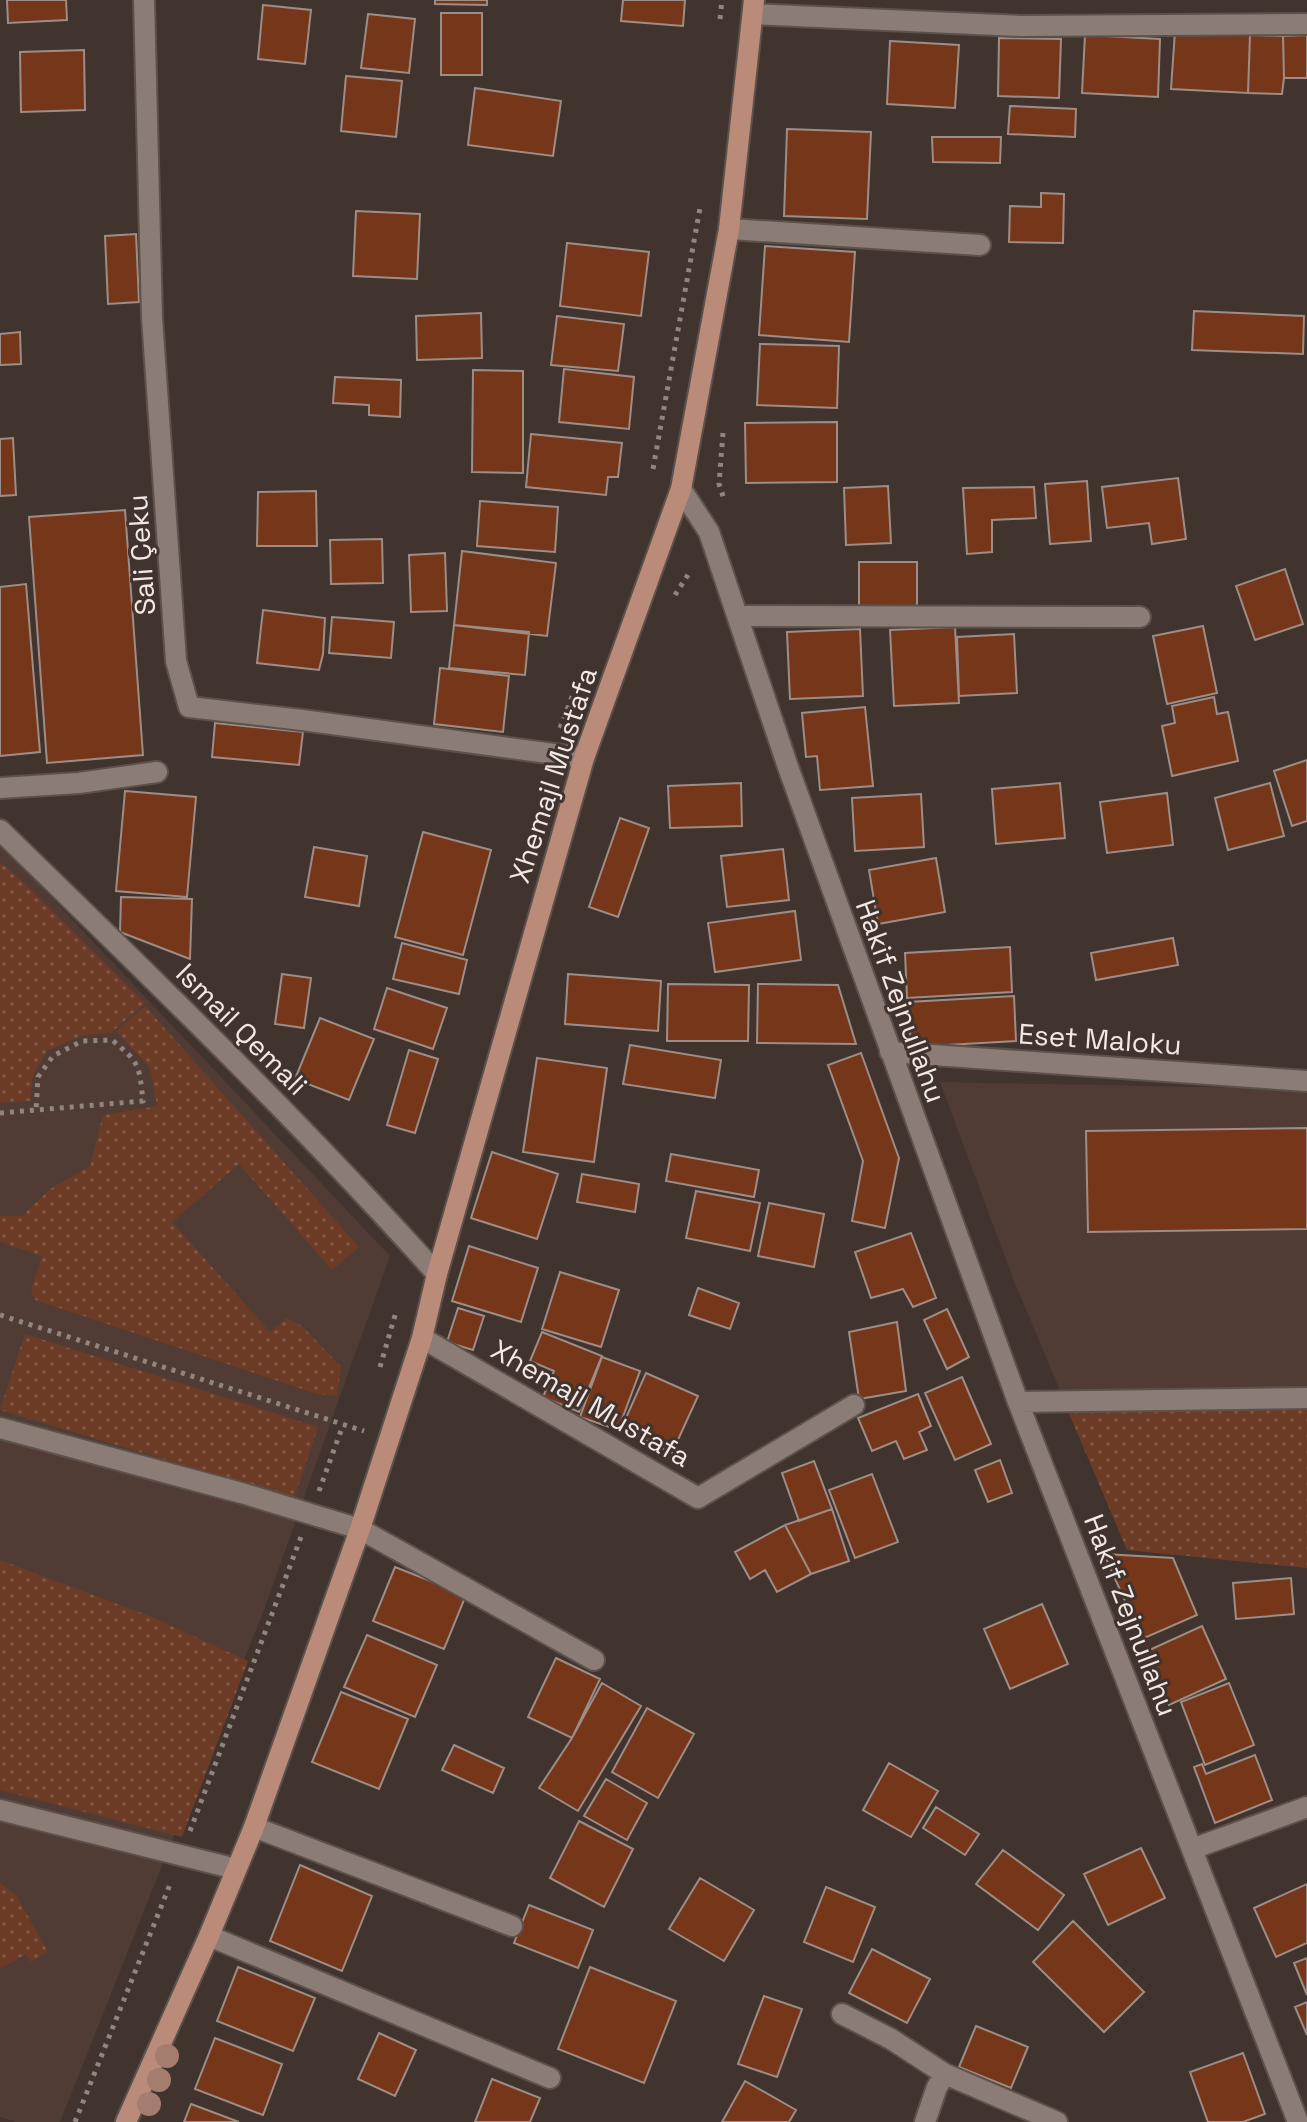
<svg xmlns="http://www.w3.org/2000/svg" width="1307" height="2122" viewBox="0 0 1307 2122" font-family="'Space Grotesk',sans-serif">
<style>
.built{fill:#503c34}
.grass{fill:url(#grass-dots)}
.building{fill:#75361a;stroke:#9d8d86;stroke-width:2}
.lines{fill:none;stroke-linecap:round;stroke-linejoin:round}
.minor-casing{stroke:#5c514c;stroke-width:24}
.major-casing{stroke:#5c514c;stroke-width:24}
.path{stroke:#908581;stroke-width:5;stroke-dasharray:4 6;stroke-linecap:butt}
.minor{stroke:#8c7c76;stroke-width:20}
.major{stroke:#ba8b78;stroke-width:20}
.tree{fill:#a47d6e}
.labels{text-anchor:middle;stroke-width:6;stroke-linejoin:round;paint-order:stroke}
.street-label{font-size:28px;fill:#f2e9e6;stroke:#41332e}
</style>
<defs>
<pattern id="grass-dots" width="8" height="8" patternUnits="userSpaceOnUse" patternTransform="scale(2)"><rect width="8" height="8" fill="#6c3b26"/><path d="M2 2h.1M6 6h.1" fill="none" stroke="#815746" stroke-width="1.8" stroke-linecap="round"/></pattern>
</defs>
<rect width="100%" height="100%" fill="#41332e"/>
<!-- built -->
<path class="built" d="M0,843L390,1256L265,1607L60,2122H16L0,2117Z
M940,1082L1307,1089V1568L1127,1550L1014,1281Z"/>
<!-- grass -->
<path class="grass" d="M0,862L25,884L145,1003L111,1033L83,1035L47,1051L33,1075L30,1101L0,1103Z
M145,1006L359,1247L332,1270L239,1164L172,1222L270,1332L287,1318L302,1326L341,1367L337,1396L317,1394L35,1300L31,1290L42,1256L0,1242V1216H22L50,1189L90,1166L103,1115L157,1106L150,1068L116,1031Z
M25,1334L318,1427L294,1498L0,1410Z
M1307,1409V1568L1127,1550L1068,1411Z
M0,1560L152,1617L248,1661L182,1837L0,1790Z
M0,1883L16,1895L48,1952L31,1962L26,1954L0,1969Z"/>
<!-- building -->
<path class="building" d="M7,0H66L67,20L8,23Z
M435,0H487V5L435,4Z
M623,0H685L683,26L621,21Z
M263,5L311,10L305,64L258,59Z
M441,13H482V75H441Z
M368,14L415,19L409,73L361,68Z
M1175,31L1250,35L1248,93L1171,89Z
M1085,35L1160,39L1158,97L1082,93Z
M1250,35L1283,36L1284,78L1282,94L1248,93Z
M1307,35V78H1284L1283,36Z
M999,38L1061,39L1059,98L998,96Z
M890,41L959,45L955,108L887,104Z
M84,50L85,110L21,112L20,52Z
M346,76L402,81L396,137L341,131Z
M475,88L561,101L553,156L468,145Z
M1010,106L1076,109L1075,137L1008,134Z
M787,129L871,132L867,219L784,216Z
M932,137H1001L1000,163L933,162Z
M1041,193L1064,194L1063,243L1009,242L1010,206L1041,207Z
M356,211L420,214L417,279L353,276Z
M136,234L139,302L108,304L105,236Z
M567,243L649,252L641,316L560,306Z
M765,246L855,252L849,342L759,335Z
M1194,311L1304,316L1303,354L1192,350Z
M481,313L482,358L417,360L416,316Z
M557,316L624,324L618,371L551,365Z
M20,332L21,364L0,365V334Z
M760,344L839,346L837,408L757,405Z
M564,369L634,377L629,429L559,422Z
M473,370L523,371V473L472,472Z
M335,377L401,380L400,417L369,415V405L333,403Z
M837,422V482L746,483L745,423Z
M531,434L622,443L618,477H608L606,495L526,487Z
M13,438L16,495L0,496V439Z
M1178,478L1186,539L1152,544L1149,523L1107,528L1102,487Z
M1087,481L1091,541L1050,544L1045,484Z
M888,486L891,543L846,545L844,488Z
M1034,487L1036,518L992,520V552L967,554L963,488Z
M316,491L317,546H257L258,492Z
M480,501L558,507L555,552L477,546Z
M125,510L143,755L47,763L29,517Z
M382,539L383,583L331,584L330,540Z
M462,551L556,563L547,636L454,625Z
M445,553L447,611L411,612L409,555Z
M859,562H917V613L859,614Z
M1285,569L1303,624L1255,640L1236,586Z
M26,584L40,752L0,756V587Z
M263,610L325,618L323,654L319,670L257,663Z
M332,617L394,622L391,658L329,653Z
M454,625L529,632L525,675L449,668Z
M1203,626L1217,693L1167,704L1153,636Z
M955,627L959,703L894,706L890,630Z
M860,629L863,696L790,699L787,632Z
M1014,634L1017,693L959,696L957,637Z
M440,668L509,676L503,732L434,724Z
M1214,697L1217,714L1228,712L1238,761L1172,776L1162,726L1175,723L1172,706Z
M865,707L873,786L820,790L817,756L806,757L802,713Z
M215,723L303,732L299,765L212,757Z
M1307,760V821L1292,826L1274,771Z
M741,783L742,826L670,828L668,786Z
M1060,783L1065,838L996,844L992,789Z
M1270,783L1284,836L1228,850L1215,798Z
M125,791L196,797L187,897L116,891Z
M1167,793L1173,845L1107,853L1100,802Z
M921,794L924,847L855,851L852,798Z
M620,818L649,828L618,917L589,907Z
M423,832L491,850L463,955L395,937Z
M314,847L367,856L359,906L305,897Z
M783,849L789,900L727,907L721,856Z
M936,858L945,912L878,924L869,870Z
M121,897L192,899L190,959L120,932Z
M795,911L801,960L715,972L708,923Z
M1173,938L1178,965L1096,980L1091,953Z
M402,943L467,960L459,994L393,979Z
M1010,947L1012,992L907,998L905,953Z
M282,974L311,978L304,1028L275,1024Z
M568,974L661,981L658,1031L565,1024Z
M668,984L749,985L748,1041H667Z
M758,984L838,985L856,1044L757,1043Z
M387,988L447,1008L433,1049L374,1029Z
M1014,996L1016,1041L911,1047L908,1002Z
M320,1018L374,1039L349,1100L295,1079Z
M630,1045L721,1060L715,1098L623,1084Z
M409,1050L438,1059L415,1133L387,1125Z
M861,1053L899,1158L885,1228L852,1221L863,1161L828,1065Z
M537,1058L607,1068L594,1162L523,1152Z
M1307,1128V1229L1088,1232L1086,1131Z
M492,1152L558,1174L537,1239L471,1218Z
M671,1154L759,1170L754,1197L666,1181Z
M582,1174L639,1184L635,1212L577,1202Z
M696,1191L760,1203L750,1251L686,1238Z
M769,1203L824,1214L814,1267L758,1256Z
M911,1233L936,1298L913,1307L903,1289L871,1298L855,1252Z
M469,1246L538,1268L521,1322L452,1301Z
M560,1272L619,1290L601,1347L542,1329Z
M698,1288L739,1303L730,1329L689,1315Z
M458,1308L484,1316L473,1350L447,1342Z
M947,1309L969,1357L947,1369L924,1320Z
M897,1322L906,1391L859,1399L849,1332Z
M542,1332L602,1356L579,1412L543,1397L554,1371L530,1361Z
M602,1357L640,1371L618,1430L580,1417Z
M646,1373L698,1396L672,1453L621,1429Z
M962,1377L991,1444L955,1460L925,1393Z
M918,1394L931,1426L919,1432L927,1450L904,1459L896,1441L872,1451L858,1418Z
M1000,1460L1012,1493L988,1502L975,1470Z
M814,1461L832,1509L799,1521L782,1473Z
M872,1474L898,1542L855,1558L829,1490Z
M832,1509L849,1561L811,1574L785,1525Z
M785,1525L811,1574L777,1592L765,1570L750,1579L735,1552Z
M1104,1554L1173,1558L1197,1615L1142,1639Z
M395,1567L466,1595L444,1649L373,1621Z
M1291,1578L1294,1614L1236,1619L1233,1583Z
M1042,1604L1068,1664L1010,1689L984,1629Z
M1202,1626L1226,1679L1169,1705L1145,1652Z
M367,1635L437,1665L415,1717L344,1687Z
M556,1658L600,1679L572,1738L528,1717Z
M602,1683L641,1706L578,1811L539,1788L572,1738Z
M1229,1683L1254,1745L1205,1765L1181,1702Z
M341,1692L408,1719L379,1789L312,1762Z
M647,1708L694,1734L658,1798L612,1772Z
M454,1745L504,1768L493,1793L442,1770Z
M1255,1755L1272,1800L1215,1823L1194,1767L1202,1764L1206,1774Z
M889,1763L938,1791L911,1837L863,1810Z
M606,1779L647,1803L627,1840L584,1816Z
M936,1807L979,1834L965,1855L923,1828Z
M579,1821L633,1849L604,1907L550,1878Z
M1141,1848L1165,1898L1108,1925L1084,1874Z
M1003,1850L1064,1895L1038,1930L976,1884Z
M300,1865L372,1896L342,1971L270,1941Z
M700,1878L754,1910L724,1961L669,1929Z
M1307,1884V1943L1276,1957L1254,1908Z
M826,1887L875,1907L853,1962L804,1942Z
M529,1905L593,1930L578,1968L514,1943Z
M1073,1921L1144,1992L1104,2032L1033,1962Z
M872,1949L930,1979L907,2023L849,1993Z
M1307,1958V1995L1294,1963Z
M238,1967L315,1998L293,2051L217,2021Z
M590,1967L676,2001L644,2083L558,2049Z
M764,1996L802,2009L777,2077L738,2064Z
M1307,2002V2035L1295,2007Z
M976,2026L1028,2047L1011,2088L959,2067Z
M379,2033L416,2050L395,2096L358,2079Z
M215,2038L282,2064L263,2115L195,2089Z
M1243,2053L1265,2114L1243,2122H1208L1190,2072Z
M492,2079L540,2098L530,2122H475Z
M745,2081L796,2110L789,2122H722Z
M191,2104L239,2122H184Z"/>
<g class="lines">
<!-- minor casing -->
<g class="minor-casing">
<path id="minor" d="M144,0L152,318L176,661L189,707L302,720L584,758
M753,14L1021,26L1307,24
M729,229L980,245
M681,489L709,532L788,767L1018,1402L1298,2122
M739,616L1140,617
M0,788L79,783L157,772
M0,830C149,975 298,1119 437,1274
M890,1052L1307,1081
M422,1338L698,1498L854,1405
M1018,1402L1307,1398
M0,1428L245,1494L360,1529L594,1660
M0,1810L236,1869
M254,1827L512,1926
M1192,1849L1307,1807
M209,1936L550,2078
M842,2014L891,2039L945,2074L1057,2122
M925,2122L937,2087L945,2074"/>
</g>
<!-- major casing -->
<g class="major-casing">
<path id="major" d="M126,2122L209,1936L254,1827L360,1529L422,1338L437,1274L584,758L681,489L729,229L754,0"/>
</g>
<!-- path -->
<path class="path" d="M720,19L722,0
M723,433L719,484L724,499
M653,469L700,208
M675,595L691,570
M560,728L575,689
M0,1113L143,1101C139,1065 140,1063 112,1040L82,1041L53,1056L38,1077L36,1111
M0,1315L364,1431
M380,1367L396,1312
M319,1491L343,1425
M190,1831L301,1537
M75,2122L171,1882"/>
<!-- minor -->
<use href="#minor" class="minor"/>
<!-- major -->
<use href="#major" class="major"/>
</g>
<!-- trees -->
<g class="tree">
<circle cx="167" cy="2056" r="12"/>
<circle cx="159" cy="2080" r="12"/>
<circle cx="149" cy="2104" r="12"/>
</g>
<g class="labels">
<!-- street labels -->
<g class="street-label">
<text transform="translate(141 555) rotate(-94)" y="10">Sali Çeku</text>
<text transform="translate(553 775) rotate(-72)" y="10">Xhemajl Mustafa</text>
<text transform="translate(901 1001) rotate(70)" y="10">Hakif Zejnullahu</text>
<text transform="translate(242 1029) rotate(45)" y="10">Ismail Qemali</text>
<text transform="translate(1100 1039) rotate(4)" y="10">Eset Maloku</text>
<text transform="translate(591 1403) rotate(30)" y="10">Xhemajl Mustafa</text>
<text transform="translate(1131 1615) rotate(69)" y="10">Hakif Zejnullahu</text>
</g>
</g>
</svg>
